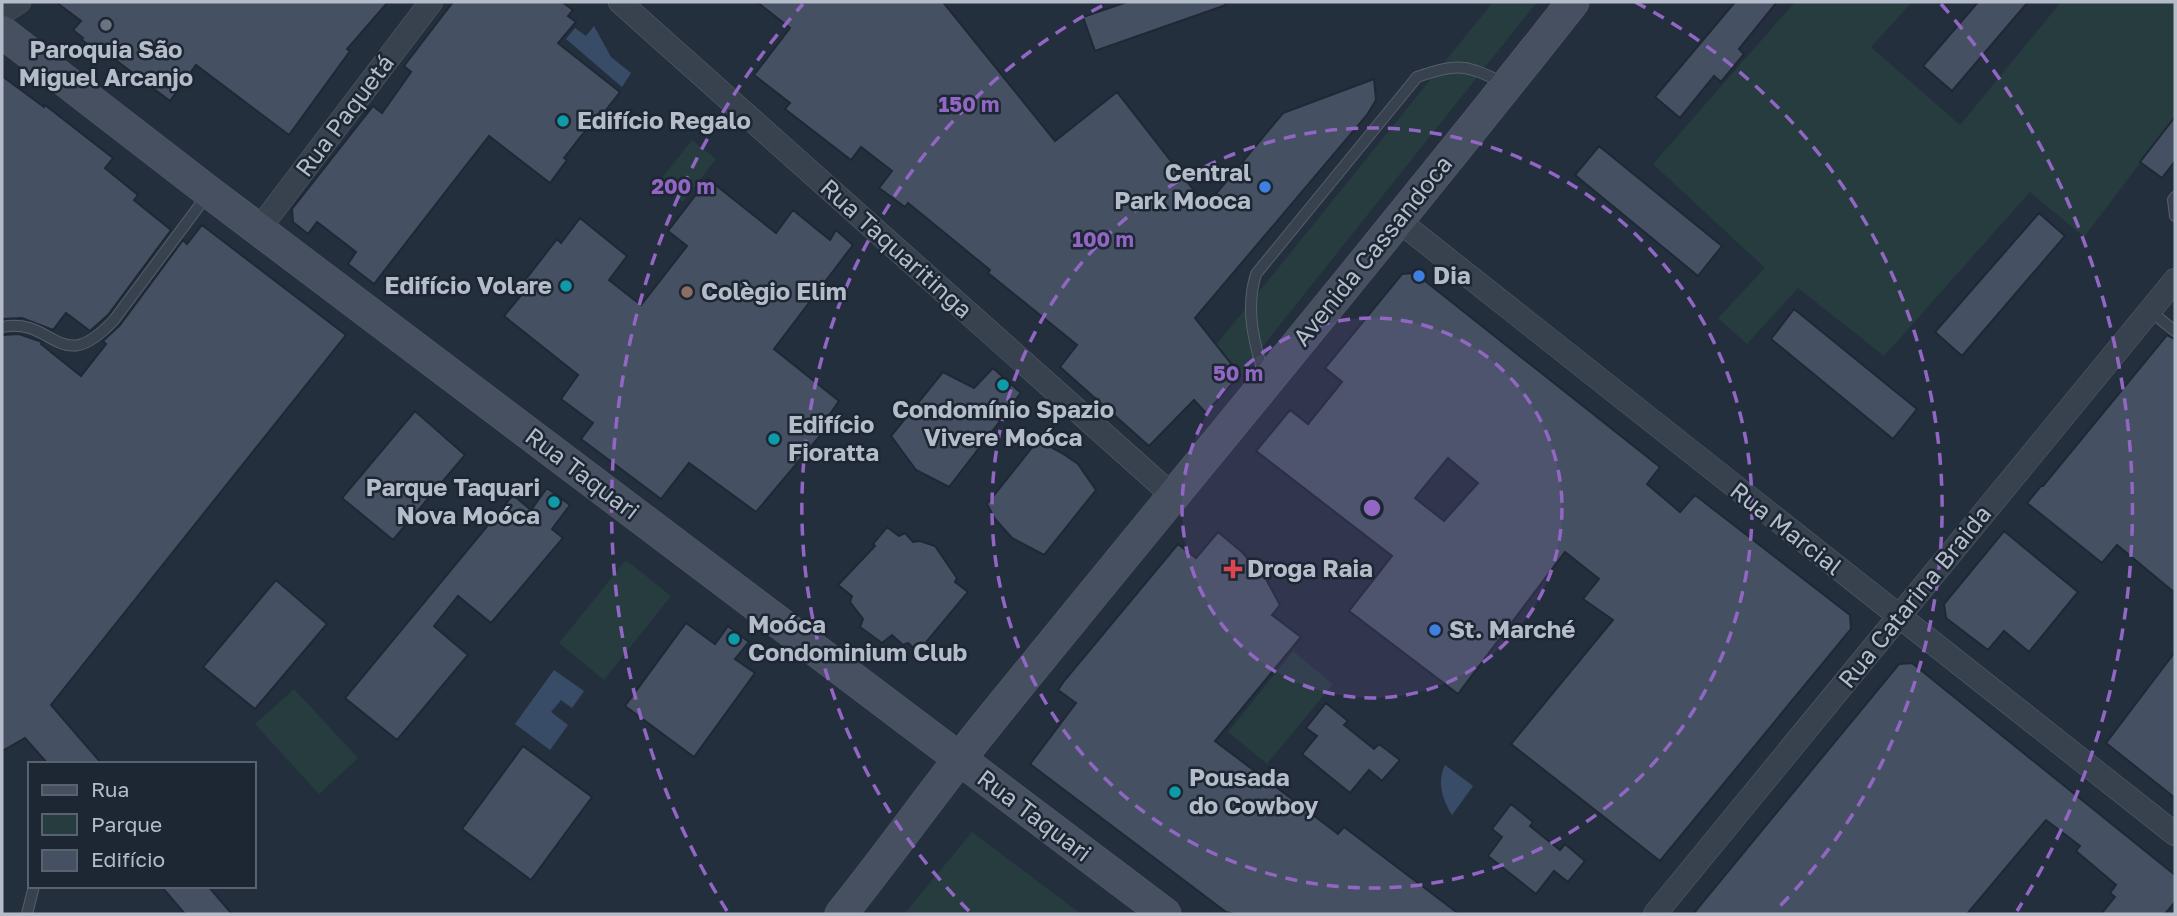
<svg xmlns="http://www.w3.org/2000/svg" width="2177" height="916" viewBox="0 0 2177 916" font-family="'Golos Text',sans-serif">
<style>
.green{fill:#263c3f}
.water{fill:#394c67}
.building{fill:#455162;stroke:#1f2835;stroke-width:2;fill-rule:evenodd}
.lines{fill:none;stroke-linecap:round;stroke-linejoin:round}
.lane-casing{stroke:#565f6c;stroke-width:12}
.street-casing{stroke:#565f6c;stroke-width:24}
.secondary-casing{stroke:#565f6c;stroke-width:33}
.lane{stroke:#38414e;stroke-width:10}
.street{stroke:#38414e;stroke-width:23}
.secondary{stroke:#465061;stroke-width:32}
.ring{fill:none;stroke:#9266c3;stroke-width:3.5;stroke-dasharray:12 9}
.worship-dot{fill:#6b7280;stroke:#1d2633;stroke-width:2.5}
.culture-dot{fill:#0f9aa8;stroke:#1d2633;stroke-width:2.5}
.shop-dot{fill:#3f7fe0;stroke:#1d2633;stroke-width:2.5}
.education-dot{fill:#8d6e63;stroke:#1d2633;stroke-width:2.5}
.health-dot{fill:#e0444e;stroke:#1d2633;stroke-width:2.5}
.labels{text-anchor:middle;stroke-width:5;stroke-linejoin:round;paint-order:stroke}
.poi-label{font-size:24px;font-weight:bold;fill:#b4bcc9;stroke:#1d2633;text-anchor:start}
.street-label{font-size:24px;fill:#b4bcc9;stroke:#1d2633}
.centre{fill:#9266c3;stroke:#1d2633;stroke-width:3.5}
.ring-label{font-size:21px;text-anchor:middle;font-weight:bold;fill:#9266c3;stroke:#1d2633;stroke-width:5;stroke-linejoin:round;paint-order:stroke}
</style>
<rect width="100%" height="100%" fill="#242f3e"/>
<!-- green -->
<path class="green" d="M1493,2H1537L1240,375L1216,345Z
M1795,2H1912L1871,47L1960,125L2061,2H2173L2175,4V117L2084,237L2030,192L1884,356L1798,288L1747,344L1718,318L1765,268L1653,164Z
M692,140L716,159L683,202L658,183Z
M626,560L671,596L604,680L559,643Z
M1293,651L1333,684L1267,764L1228,732Z
M294,689L358,758L319,794L255,724Z
M972,832L1080,913L904,914Z"/>
<!-- water -->
<path class="water" d="M594,26L611,57L631,73L622,87L566,39L575,28L586,36Z
M554,670L584,691L572,708L561,700L551,712L568,725L550,750L515,724Z
M1445,765L1473,786L1452,815C1442,799 1437,782 1445,765Z"/>
<!-- building -->
<path class="building" d="M56,2H388L347,49L350,51L289,135L196,65L170,101L105,52L103,56L82,40L83,38L73,30L81,21Z
M453,2H562L573,10L568,16L576,22L558,43L620,92L602,115L600,112L564,158L567,160L550,183L489,136L374,284L348,264L356,252L317,222L308,234L293,222L292,209L373,106L382,113L411,72L404,66Z
M757,2H943L1055,141L1117,92L1206,206L1283,113L1374,79L1376,100L1367,115L1195,318L1240,375L1206,413L1194,400L1149,446L1060,367L1077,345L988,273L990,270L908,203L905,207L879,188L892,171L861,147L851,160L785,109L790,103L754,75L790,28Z
M1127,2H1225L1226,5L1095,51L1083,17Z
M1735,2H1777L1739,49L1744,54L1721,82L1714,76L1680,118L1655,97Z
M1978,2H2028L1952,91L1923,66Z
M2,76L44,107L45,105L113,158L105,168L138,195L134,200L171,230L108,315L90,331L66,313L53,330L22,318L2,319Z
M2175,117V161L2162,178L2140,162Z
M1599,146L1722,246L1698,276L1575,175Z
M708,179L776,233L793,210L830,240L836,230L853,245L774,349L839,401L830,414L835,418L756,512L689,463L661,499L581,439L593,423L561,399L578,375L504,316L524,292L519,288L557,239L561,243L580,218L627,256L609,280L641,305L687,246L668,231Z
M2039,213L2065,236L1962,356L1935,332Z
M202,225L346,335L51,705L102,764H48L25,738L2,751V335L19,334L42,342L41,344L81,376L106,344L103,341L120,325L183,240L187,244Z
M1415,273L1660,467L1647,484L1680,512L1695,495L1850,615L1851,629L1660,861L1511,744L1613,620L1583,599L1599,579L1565,552L1458,694L1349,611L1392,556L1256,451L1290,410L1308,424L1342,382L1325,368L1402,274ZM1448,458L1478,483L1444,521L1415,498Z
M1794,309L1917,409L1893,439L1771,339Z
M2167,335L2175,339V593L2117,545L2102,563L2027,503L2041,486H2043Z
M993,368L1021,393L999,420L1000,421L949,487L916,470L891,436L943,372L974,388Z
M415,411L465,455L393,540L342,498Z
M1038,440L1065,455L1078,464L1096,490L1044,555L1012,538L995,519L987,504Z
M547,488L570,505L552,529L563,538L491,623L458,596L434,626L468,655L397,740L345,698L513,495L531,510Z
M887,527L899,536L905,533L913,542L920,541L935,546L957,578L955,582L968,592L918,652L908,643L903,645L892,635L882,643L860,627L863,619L850,602L852,596L838,585L875,546L873,544Z
M2004,531L2078,592L2029,652L2004,631L1988,650L1946,618L1944,604Z
M1218,532L1242,552L1266,579L1280,605L1272,615L1301,637L1215,741L1338,834L1344,827L1459,914H1234L1226,912L1030,764L1076,703L1058,690L1064,681L1178,544L1196,558Z
M276,580L327,624L255,709L203,667Z
M686,623L715,644L728,626L749,642L735,659L755,673L694,757L625,706Z
M2175,652V798L2106,743Z
M1912,663L2175,875V902L2165,914H2101L2115,897L2110,893L2116,885L2076,851L2080,846L2046,820L1967,914H1693L1899,664Z
M1326,703L1348,721L1344,725L1374,749L1379,744L1400,760L1382,781L1369,770L1350,793L1302,754L1317,736L1306,728Z
M523,746L592,797L531,880L462,829Z
M1511,804L1533,822L1530,826L1560,850L1565,844L1585,861L1568,882L1554,871L1536,894L1488,856L1502,837L1492,829Z
M161,886H208L232,914H185Z"/>
<g class="lines">
<!-- lane casing -->
<g class="lane-casing">
<path id="lane" d="M2175,197L2173,200L2175,216
M2150,311L2175,331
M2,327C55,316 59,379 114,320L208,194
M1264,376C1254,342 1245,309 1256,274L1417,77C1458,63 1466,64 1505,84
M27,914L34,886"/>
</g>
<!-- street casing -->
<g class="street-casing">
<path id="street" d="M620,2L1172,495
M2,13L19,2
M1399,221L2175,834
M259,229L431,2
M1655,914L2175,280"/>
</g>
<!-- secondary casing -->
<g class="secondary-casing">
<path id="secondary" d="M2,32L209,192L1165,914
M841,914C891,852 937,786 988,723C1183,482 1382,245 1573,2"/>
</g>
<!-- lane -->
<use href="#lane" class="lane"/>
<!-- street -->
<use href="#street" class="street"/>
<!-- secondary -->
<use href="#secondary" class="secondary"/>
</g>
<!-- distance rings -->
<circle cx="1372" cy="508" r="190" fill="#9266c3" fill-opacity=".12"/>
<g class="ring">
<circle cx="1372" cy="508" r="190"/>
<circle cx="1372" cy="508" r="380"/>
<path d="M969 911A570 570 0 0 1 1109 2M1635 2A570 570 0 0 1 1775 911"/>
<path d="M727 911A760 760 0 0 1 803 4M1941 4A760 760 0 0 1 2017 911"/>
</g>
<!-- markers -->
<circle class="worship-dot" cx="106" cy="25" r="7"/>
<g class="culture-dot">
<circle cx="563" cy="121" r="7"/>
<circle cx="566" cy="286" r="7"/>
<circle cx="1003" cy="385" r="7"/>
<circle cx="774" cy="439" r="7"/>
<circle cx="554" cy="502" r="7"/>
<circle cx="734" cy="639" r="7"/>
<circle cx="1175" cy="792" r="7"/>
</g>
<g class="shop-dot">
<circle cx="1265" cy="187" r="7"/>
<circle cx="1419" cy="276" r="7"/>
<circle cx="1435" cy="630" r="7"/>
</g>
<circle class="education-dot" cx="687" cy="292" r="7"/>
<path class="health-dot" d="M1229.5 558.5h7v7h7v7h-7v7h-7v-7h-7v-7h7z"/>
<g class="labels">
<!-- poi labels -->
<g class="poi-label">
<text x="106" y="58" text-anchor="middle">Paroquia São<tspan x="106" dy="28">Miguel Arcanjo</tspan></text>
<text x="577" y="129">Edifício Regalo</text>
<text x="1251" y="181" text-anchor="end">Central<tspan x="1251" dy="28">Park Mooca</tspan></text>
<text x="1433" y="284">Dia</text>
<text x="552" y="294" text-anchor="end">Edifício Volare</text>
<text x="701" y="300">Colègio Elim</text>
<text x="1003" y="418" text-anchor="middle">Condomínio Spazio<tspan x="1003" dy="28">Vivere Moóca</tspan></text>
<text x="788" y="433">Edifício<tspan x="788" dy="28">Fioratta</tspan></text>
<text x="540" y="496" text-anchor="end">Parque Taquari<tspan x="540" dy="28">Nova Moóca</tspan></text>
<text x="1247" y="577">Droga Raia</text>
<text x="748" y="633">Moóca<tspan x="748" dy="28">Condominium Club</tspan></text>
<text x="1449" y="638">St. Marché</text>
<text x="1189" y="786">Pousada<tspan x="1189" dy="28">do Cowboy</tspan></text>
</g>
<!-- street labels -->
<g class="street-label">
<text transform="translate(345 116) rotate(-53)" y="8">Rua Paquetá</text>
<text transform="translate(896 249) rotate(42)" y="8">Rua Taquaritinga</text>
<text transform="translate(1373 251) rotate(-51)" y="8">Avenida Cassandoca</text>
<text transform="translate(582 474) rotate(37)" y="8">Rua Taquari</text>
<text transform="translate(1786 529) rotate(38)" y="8">Rua Marcial</text>
<text transform="translate(1915 597) rotate(-51)" y="8">Rua Catarina Braida</text>
<text transform="translate(1034 816) rotate(37)" y="8">Rua Taquari</text>
</g>
</g>
<circle cx="1372" cy="508" r="10" class="centre"/>
<g class="ring-label">
<text x="969" y="112">150 m</text>
<text x="683" y="194">200 m</text>
<text x="1103" y="247">100 m</text>
<text x="1238" y="381">50 m</text>
</g>
<!-- border -->
<rect width="2177" height="916" fill="none" stroke="#b4bcc9" stroke-width="7"/>
<!-- legend -->
<rect x="28" y="762" width="228" height="126" fill="#1d2633" stroke="#59626f" stroke-width="2"/>
<rect x="42" y="785" width="35" height="10" fill="#465061" stroke="#59626f" stroke-width="2"/>
<text x="91" y="797" font-size="21" fill="#b4bcc9">Rua</text>
<rect x="42" y="814" width="35" height="21" fill="#263c3f" stroke="#59626f" stroke-width="2"/>
<text x="91" y="832" font-size="21" fill="#b4bcc9">Parque</text>
<rect x="42" y="850" width="35" height="21" fill="#455162" stroke="#59626f" stroke-width="2"/>
<text x="91" y="867" font-size="21" fill="#b4bcc9">Edifício</text>
</svg>
